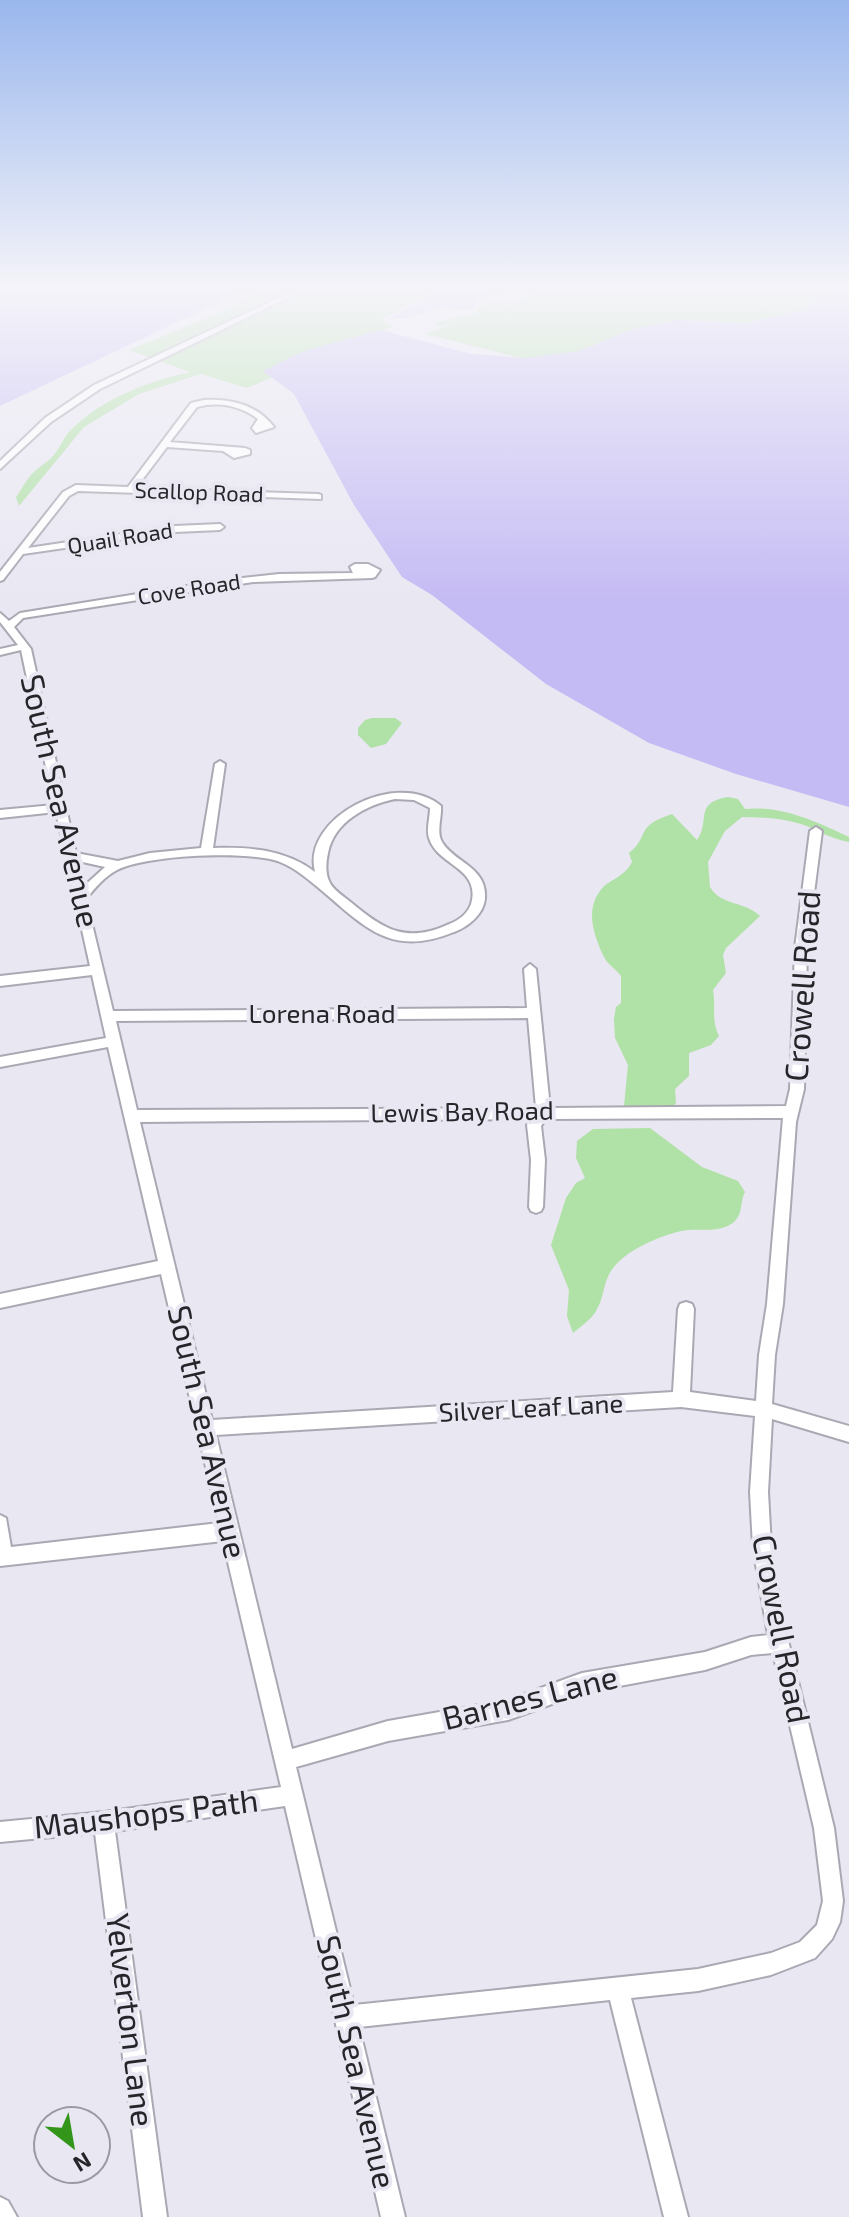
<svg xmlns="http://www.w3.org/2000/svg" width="849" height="2217" viewBox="0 0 849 2217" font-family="'Exo 2',sans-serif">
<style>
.green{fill:#b0e1a6}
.water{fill:#c5bbf4}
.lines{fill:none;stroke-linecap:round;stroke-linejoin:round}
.minor-casing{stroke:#aaa8b2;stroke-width:4}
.minor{fill:#fff;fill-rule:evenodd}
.labels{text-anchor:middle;stroke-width:8;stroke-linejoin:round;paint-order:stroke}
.far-street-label{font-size:22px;fill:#262529;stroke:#e9e7f2}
.street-label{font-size:26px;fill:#262529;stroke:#e9e7f2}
.near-street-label{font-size:32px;fill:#262529;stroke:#e9e7f2}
</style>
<rect width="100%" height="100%" fill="#e9e7f2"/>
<!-- green -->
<path class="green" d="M261,290H436L382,320L393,326L247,388L201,374L139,394L84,427L19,506L16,497C22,489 27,478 34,472C40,466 48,462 53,456C59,450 63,438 70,431C102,398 147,382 190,372L129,350L228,309Z
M543,290H849L790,327L765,318L759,322L587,349L542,360L517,357L425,334L454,323L435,327L437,322L474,314C484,297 493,302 506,303C516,303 533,294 543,290Z
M372,718H395L402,723L386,744L371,748L358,735V728L365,720Z
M728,797L738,799L745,809C781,805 817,822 849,837V842C830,839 819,830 801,824C782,818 761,817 742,817L725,831L708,862L710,887C721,906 745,901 760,916L726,948L723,955L726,973L713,990C716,1006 711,1021 719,1036L711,1045L689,1053V1076L675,1089L676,1103L671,1110L630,1113L624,1106L628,1065L615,1038L614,1019L616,1007L621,1003V976C616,969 607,964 604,957C594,936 585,911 600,891C608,879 623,879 632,862L629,853C651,836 633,827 672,814L697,840C711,821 693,803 728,797Z
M650,1128L702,1167L738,1181L745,1192C740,1201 743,1213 735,1221C719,1235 700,1227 681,1231C664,1235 639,1245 624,1257C600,1276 608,1290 596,1311C591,1320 581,1326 573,1333L567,1316L569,1290L551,1245L566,1198L576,1183L585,1178L576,1158L577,1141L593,1129Z"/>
<!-- water -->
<path class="water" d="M0,290H245L0,406Z
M438,290H503L474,300L476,305L472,310L439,308L406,318L389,319Z
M829,290H849V807L736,774L649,743L546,684L432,595L402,577L354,505L294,394L263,371L304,351L381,330L471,354L527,358L579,351L633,329L677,320L747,323L805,309Z"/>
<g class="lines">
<!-- minor casing -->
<g class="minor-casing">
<path id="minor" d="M295,290H304L100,389L51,422L0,469V461L45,418L94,385Z
M204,400C231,398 257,405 274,427L256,433L252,428L258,419C241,406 219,401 197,407L170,442L245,448L250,450V454L234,458L223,451L167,447L136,488L318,494L321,495V499L78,491L69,496L28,548L175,526L220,524L224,527L220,530L175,532L23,554L3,580L0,581V572L63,492L76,485L128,487L191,403Z
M355,564H368L380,570L375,577L372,578L253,582L23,618L14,627L31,649L76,853L118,861L150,853L201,848L215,764L220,761L225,764L213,848C249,847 285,849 315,872C301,818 397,768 441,806C442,817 436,832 442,842C455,863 487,867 485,898C484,914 468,927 454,932C391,958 365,927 320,889C308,879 295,868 280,862C250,850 145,855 117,870C104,877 95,888 86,899L113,1011L527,1008L524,969L530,964L536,969L550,1108L786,1106L790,1089L795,948L810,831L816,827L822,831L807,948L804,1089L796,1122L783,1304L775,1355L772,1404L849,1426V1442L772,1419L768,1492L771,1547L784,1624L834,1828L843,1901L840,1922L832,1939L815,1958L771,1975L698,1991L631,1998L688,2217H664L610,2000L359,2027L405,2217H381L285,1806L115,1831L167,2217H143L95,1833L0,1842V1822L104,1812L281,1787L223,1541L0,1566V1515L6,1518L11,1547L219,1523L161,1274L0,1308V1294L158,1261L108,1047L0,1067V1057L106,1038L92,975L0,986V976L90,966L56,812L0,818V810L54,805L21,650L0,655V649L18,645L0,622V613L9,621L20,613L224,580L279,574L353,573L350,567ZM395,799L414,800L430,808C430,818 426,829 429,838C437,865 478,867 472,900C470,913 458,921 447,925C407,943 384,930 353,904C346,898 334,891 330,883C325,874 326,863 328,853C334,822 366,805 395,799ZM78,861L105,867L83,887ZM528,1018L536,1108L137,1110L116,1021ZM783,1118L767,1304L759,1355L756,1401L690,1392L694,1309L692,1304L686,1302L680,1304L678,1309L673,1392L212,1420L140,1122L530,1119L527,1125L531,1160L529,1207L531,1211L536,1213L541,1211L543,1207L545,1160L541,1126L546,1119ZM681,1407L755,1416L750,1492L753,1547L768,1635L751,1637L705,1652L582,1673L508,1700L388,1721L292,1749L216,1435ZM773,1653L814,1828L823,1901L817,1925L800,1942L771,1953L698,1969L354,2005L296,1767L388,1741L508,1720L582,1693L705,1670L751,1655Z
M0,2197L8,2201L17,2217H0Z"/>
</g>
<!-- minor -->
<use href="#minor" class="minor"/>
</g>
<!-- sky -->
<linearGradient id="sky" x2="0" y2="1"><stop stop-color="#9ab7ed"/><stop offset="0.48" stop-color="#f5f4f9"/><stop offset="1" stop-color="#f5f4f9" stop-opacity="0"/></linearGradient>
<rect width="849" height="601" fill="url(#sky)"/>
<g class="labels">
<!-- far-street labels -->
<g class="far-street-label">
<text transform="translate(199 492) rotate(2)" y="8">Scallop Road</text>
<text transform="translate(120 538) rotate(-9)" y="8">Quail Road</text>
<text transform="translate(189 589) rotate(-9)" y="8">Cove Road</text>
</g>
<!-- street labels -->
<g class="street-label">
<text x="322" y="1023">Lorena Road</text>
<text transform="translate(462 1112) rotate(-1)" y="9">Lewis Bay Road</text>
<text transform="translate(531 1408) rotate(-3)" y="9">Silver Leaf Lane</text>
</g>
<!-- near-street labels -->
<g class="near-street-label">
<text transform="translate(60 801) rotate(77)" y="11">South Sea Avenue</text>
<text transform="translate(803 986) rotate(-86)" y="11">Crowell Road</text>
<text transform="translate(207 1432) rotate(77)" y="11">South Sea Avenue</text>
<text transform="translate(781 1629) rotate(79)" y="11">Crowell Road</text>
<text transform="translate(530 1698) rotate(-14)" y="11">Barnes Lane</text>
<text transform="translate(146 1814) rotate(-7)" y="11">Maushops Path</text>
<text transform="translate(130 2020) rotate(83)" y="11">Yelverton Lane</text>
<text transform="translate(356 2062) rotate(77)" y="11">South Sea Avenue</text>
</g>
</g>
<!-- north arrow -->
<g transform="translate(72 2145) rotate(149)"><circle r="38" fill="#e9e7f2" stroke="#9b99a2" stroke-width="2"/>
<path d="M0-6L14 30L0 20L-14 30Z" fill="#33961a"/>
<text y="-12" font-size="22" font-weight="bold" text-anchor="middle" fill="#262529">N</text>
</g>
</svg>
